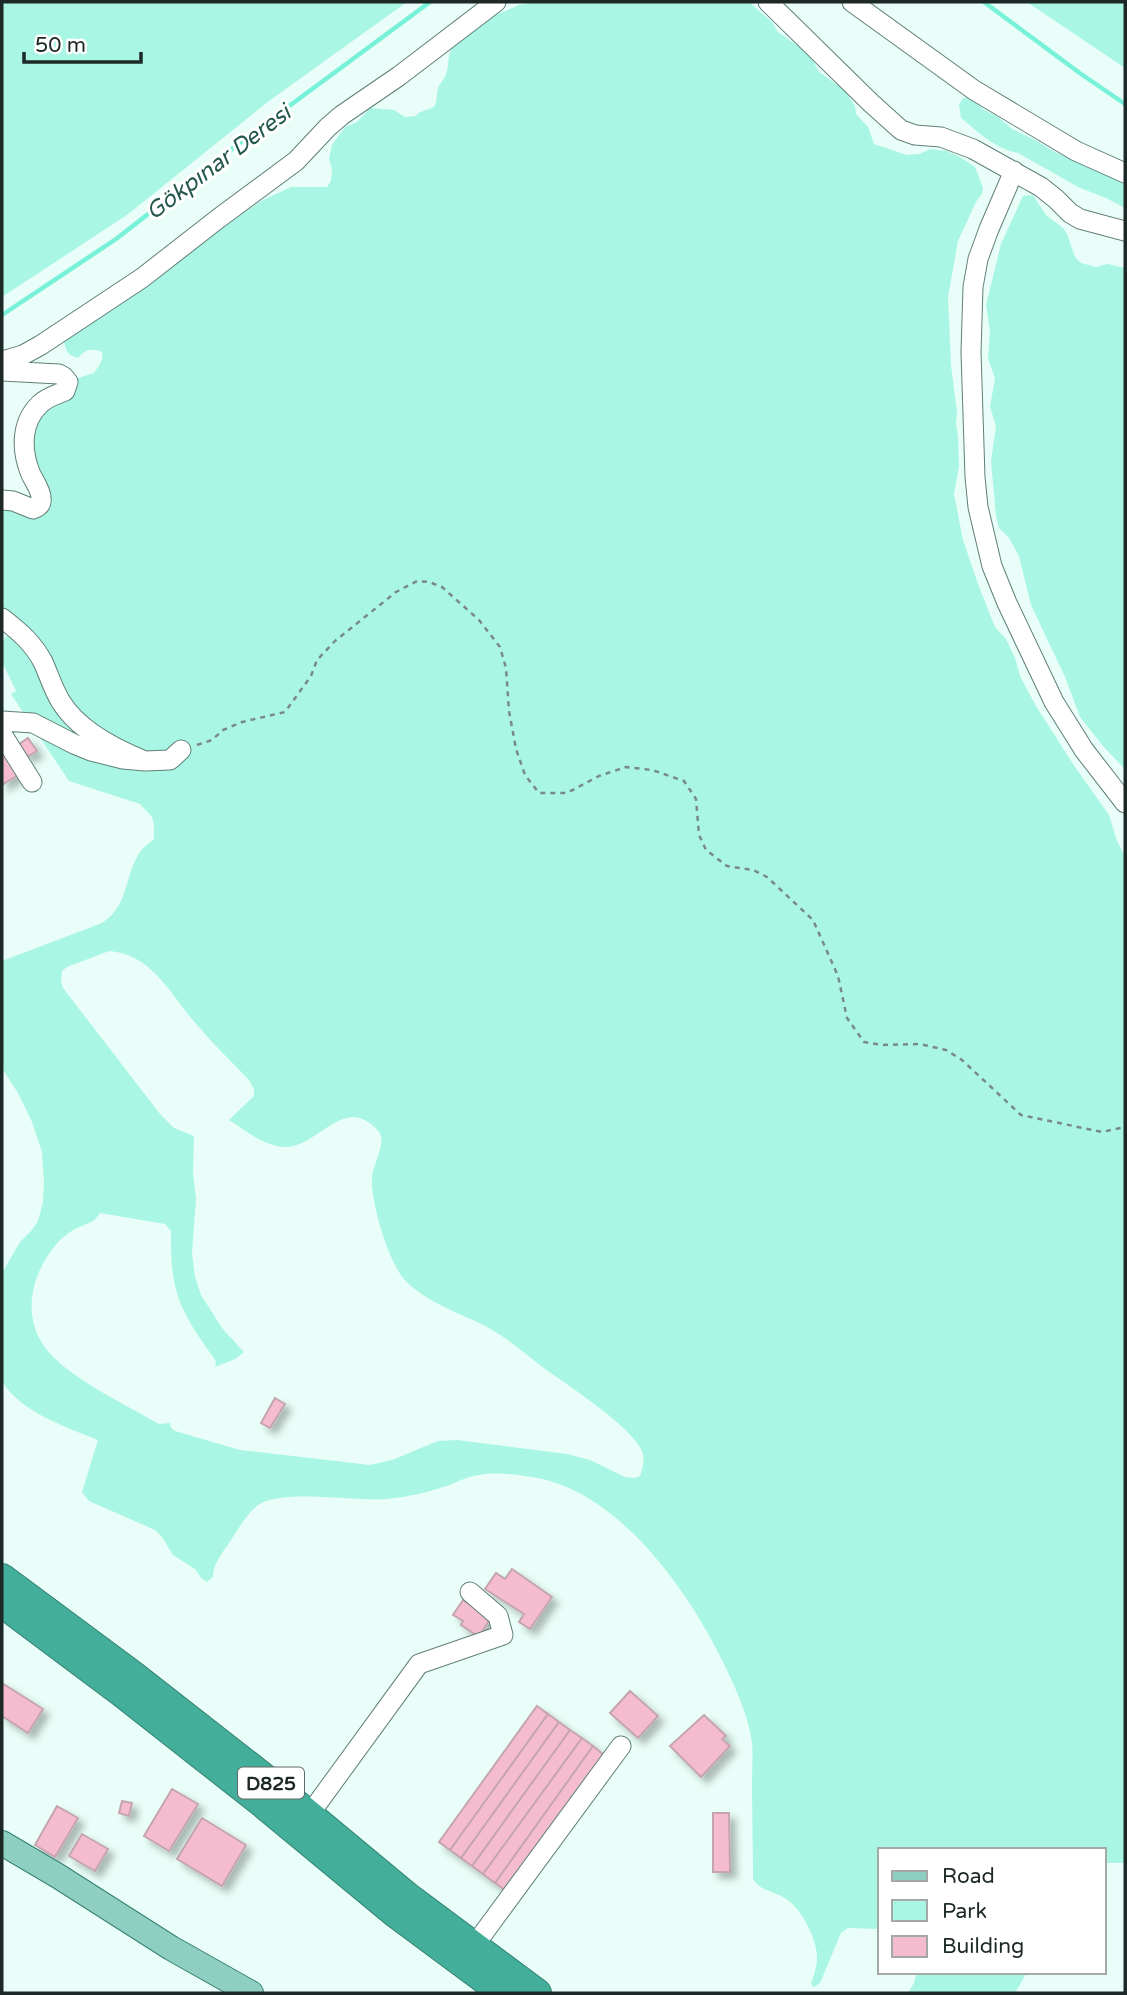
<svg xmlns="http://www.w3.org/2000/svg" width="1127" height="1995" viewBox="0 0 1127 1995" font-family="'Varela Round',sans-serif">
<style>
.green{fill:#aaf6e5;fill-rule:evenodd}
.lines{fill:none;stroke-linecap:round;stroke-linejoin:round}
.stream{stroke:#78f1d9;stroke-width:4.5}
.building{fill:#f5bccf;stroke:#c4a5af;stroke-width:2;filter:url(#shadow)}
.minor-casing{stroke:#5f7f77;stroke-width:21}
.major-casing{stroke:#358071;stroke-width:26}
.highway-casing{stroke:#358071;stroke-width:30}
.path{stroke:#798a85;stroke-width:2.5;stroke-dasharray:5 5;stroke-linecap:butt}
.minor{stroke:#fff;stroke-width:19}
.major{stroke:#8ecfc2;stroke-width:24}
.highway{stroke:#43af9a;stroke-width:28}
.labels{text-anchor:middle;stroke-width:6;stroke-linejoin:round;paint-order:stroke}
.shield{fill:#fff;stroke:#606967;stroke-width:2}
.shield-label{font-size:19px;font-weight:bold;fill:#1c2926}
.water-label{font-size:23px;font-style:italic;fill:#24584d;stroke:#fff}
</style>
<defs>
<filter id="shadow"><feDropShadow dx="6" dy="6" stdDeviation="3.5" flood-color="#0004"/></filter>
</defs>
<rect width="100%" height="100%" fill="#e9fef8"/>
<!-- green -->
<path class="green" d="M2,2H407L269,101L127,215L2,297Z
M542,2H749L772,22L778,32L802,49L814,62L818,71L844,90L855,106L856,114L868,127L874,144L907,155L919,154L931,149L947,151L960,157L975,167L979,177L983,188L982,194L976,202L958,241L948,297L951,365L957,412L956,424L958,436L959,466L954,494L963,540L978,584L995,627L1006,639L1015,658L1020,676L1036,706L1075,767L1109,815L1117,841L1125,856V1863H1104V1850H880V1929L848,1928L841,1933L820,1983L814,1987L811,1984C814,1975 817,1967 817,1957C817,1939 801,1908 786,1899C775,1891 761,1892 753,1879C753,1848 752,1816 752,1784C752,1770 753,1755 752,1742C748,1714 735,1687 723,1662C688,1590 618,1490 532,1477C515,1474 497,1472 479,1475C469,1476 459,1481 449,1485C430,1492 408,1497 387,1499C357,1502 279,1488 257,1506C246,1515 239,1528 231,1540C224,1551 213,1563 213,1577L207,1582L202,1579L195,1569L173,1555L162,1537L155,1530L89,1501L82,1492L98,1440C66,1427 20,1412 2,1381V1273L20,1242L31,1231L38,1221L43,1202L44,1182L42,1152L32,1122L18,1093L2,1068V961L102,923C128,906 124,880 138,855C142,848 148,844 154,839V824L152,817L140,804L69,781L11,694L16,691L2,662V641L15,628L2,618V500L36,509L25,432L75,379L94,373C98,367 104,360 102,352C92,348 85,349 78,358C68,355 66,352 64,342L69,338L147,287L225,226L261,201L291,187H327L331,181L332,169L329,159L332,145L345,127L357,122L370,108L394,110L405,117L416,116L418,113L434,107C438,100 436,96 438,89C439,83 445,79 446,74C450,63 446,55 454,45L489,18L519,5ZM109,951C153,954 171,996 197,1025C213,1044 232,1062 249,1080L254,1089V1096L229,1120C245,1130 265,1147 285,1147C316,1147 341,1100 371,1124C375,1128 380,1131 381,1136C384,1146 373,1166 372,1177C370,1201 388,1259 403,1278C408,1284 416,1290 423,1295C445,1310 471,1317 494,1331C512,1342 528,1356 545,1369C568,1385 632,1427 642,1451C645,1459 643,1468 640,1476L635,1478L625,1477L590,1460L567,1454L457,1440L438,1441L392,1460L370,1465L240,1450L175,1431L171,1428L170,1423L159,1424C125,1404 66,1377 44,1346C23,1316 31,1278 51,1251C58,1241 68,1232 79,1227C91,1222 92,1224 100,1213L165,1224L171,1231C170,1294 180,1311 216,1361L215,1367L235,1359L244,1352L222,1328L201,1295L195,1277L192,1253L196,1199L193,1173L194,1136L174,1128L160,1114L63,988L61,981L62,971L67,967Z
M1027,2H1125V68Z
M971,97L983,109L998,117L1012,129L1033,139L1055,152L1125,182V208L1106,198L1078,187L1018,153C994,148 979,133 961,118L959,105L963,98Z
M1033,195L1046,215L1063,228L1067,234L1075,257L1081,263L1096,267L1107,264L1125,268V769L1103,746L1080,717L1065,677L1031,605L1019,556L1009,538L999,528L996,516L991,461L996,426L990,407L995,378L988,359L990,331L986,305L1001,244L1023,196Z
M917,1972H1027L1015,1993H908L914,1983Z"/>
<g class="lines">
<!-- stream -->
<path class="stream" d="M984,2L1081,74L1125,104
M2,315L116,239L250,135L430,2"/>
</g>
<!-- building -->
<path class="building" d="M28,738L37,751L27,757L18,745Z
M4,753L18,775L2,785V755Z
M275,1398L285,1404L270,1428L261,1423Z
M512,1569L552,1597L530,1629L519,1622L524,1614L485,1589L496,1573L505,1579Z
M463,1600L491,1617L479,1637L461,1625L463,1621L453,1615Z
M2,1683L43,1709L28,1733L2,1716Z
M630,1691L658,1716L638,1738L610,1713Z
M537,1706L548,1714L450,1850L439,1842Z
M548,1714L559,1722L461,1858L450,1850Z
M704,1715L726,1736L722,1739L730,1746L701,1777L670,1746Z
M559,1722L570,1730L472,1866L461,1858Z
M570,1730L582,1738L483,1874L472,1866Z
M582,1738L593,1746L495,1883L483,1874Z
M593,1746L604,1755L506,1891L495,1883Z
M172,1789L198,1804L169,1851L144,1836Z
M122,1801L132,1803L129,1816L119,1813Z
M57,1806L78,1818L55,1857L35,1845Z
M713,1813H729L730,1872H713Z
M202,1818L246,1845L222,1886L177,1859Z
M82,1834L108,1849L95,1871L69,1856Z"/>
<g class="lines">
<!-- minor casing -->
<g class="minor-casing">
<path id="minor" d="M768,2L871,103L901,130L915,135L941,137L973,149L1041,187L1056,199L1070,213L1080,219L1125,231
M852,2L974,90L1076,151L1125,173
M1014,171L989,229L978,259L973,287L971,352L975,477L978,507L992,566L1007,603L1054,702L1084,750L1125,803
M2,361L23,355L41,345L142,278L219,218L296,161L328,127L342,115L399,76L496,2
M2,371L59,374L64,377L68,382L65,391C56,395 47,397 40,404C21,422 21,449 30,472C33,480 40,488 41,497C42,504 39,507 33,509L13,501L2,500
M2,618C19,631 33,643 43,662C49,675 53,689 61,702C79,731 115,749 145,761
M2,721L33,723L74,744L91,751L123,759L145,761L170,760L181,750
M2,734L32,782
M309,1815L419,1664L503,1635L498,1616L470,1592
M474,1946L621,1746"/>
</g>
<!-- major casing -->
<g class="major-casing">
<path id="major" d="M2,1843L58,1876L171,1948L251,1993"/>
</g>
<!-- highway casing -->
<g class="highway-casing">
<path id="highway" d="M2,1578L134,1676L272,1784L408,1897L537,1993
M2,1603L121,1692L261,1802L395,1913L503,1993"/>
</g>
<!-- path -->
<path class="path" d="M197,745L212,740L223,730L242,722L285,712L311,676L317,660L335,641L396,592L417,581L429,582L442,587L479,620L500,647L506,668L509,711L516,749L525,775L539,793H567L599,776L626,767L652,770L684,781L696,799L699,835L706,850L727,866L753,870L767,877L813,920L838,976L847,1018L864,1042L883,1045L920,1044L946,1050L962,1060L1021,1115L1102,1132L1125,1127"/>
<!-- minor -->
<use href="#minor" class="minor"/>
<!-- major -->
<use href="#major" class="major"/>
<!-- highway -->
<use href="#highway" class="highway"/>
</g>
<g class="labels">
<!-- shield labels -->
<rect class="shield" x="238" y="1767.5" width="66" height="31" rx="5"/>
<g class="shield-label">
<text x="271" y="1790">D825</text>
</g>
<!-- water labels -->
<g class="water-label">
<text transform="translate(218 162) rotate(-37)" y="8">Gökpınar Deresi</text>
</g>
</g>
<!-- border -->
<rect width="1127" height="1995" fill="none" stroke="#1c2926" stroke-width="7"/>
<!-- legend -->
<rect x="878" y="1848" width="228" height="126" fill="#ffffff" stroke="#a4a9a8" stroke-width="2"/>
<rect x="892" y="1871" width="35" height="10" fill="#8ecfc2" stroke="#a4a9a8" stroke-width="2"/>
<text x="942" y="1883" font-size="21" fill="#1c2926">Road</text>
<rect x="892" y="1900" width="35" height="21" fill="#aaf6e5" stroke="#a4a9a8" stroke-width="2"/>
<text x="942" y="1918" font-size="21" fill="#1c2926">Park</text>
<rect x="892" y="1936" width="35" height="21" fill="#f5bccf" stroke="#a4a9a8" stroke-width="2"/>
<text x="942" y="1953" font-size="21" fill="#1c2926">Building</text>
<!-- scale -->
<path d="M24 52v10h117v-10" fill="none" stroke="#1c2926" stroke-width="3.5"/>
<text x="35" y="52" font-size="21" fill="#1c2926" stroke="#ffffff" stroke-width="5" paint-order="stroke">50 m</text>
</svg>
